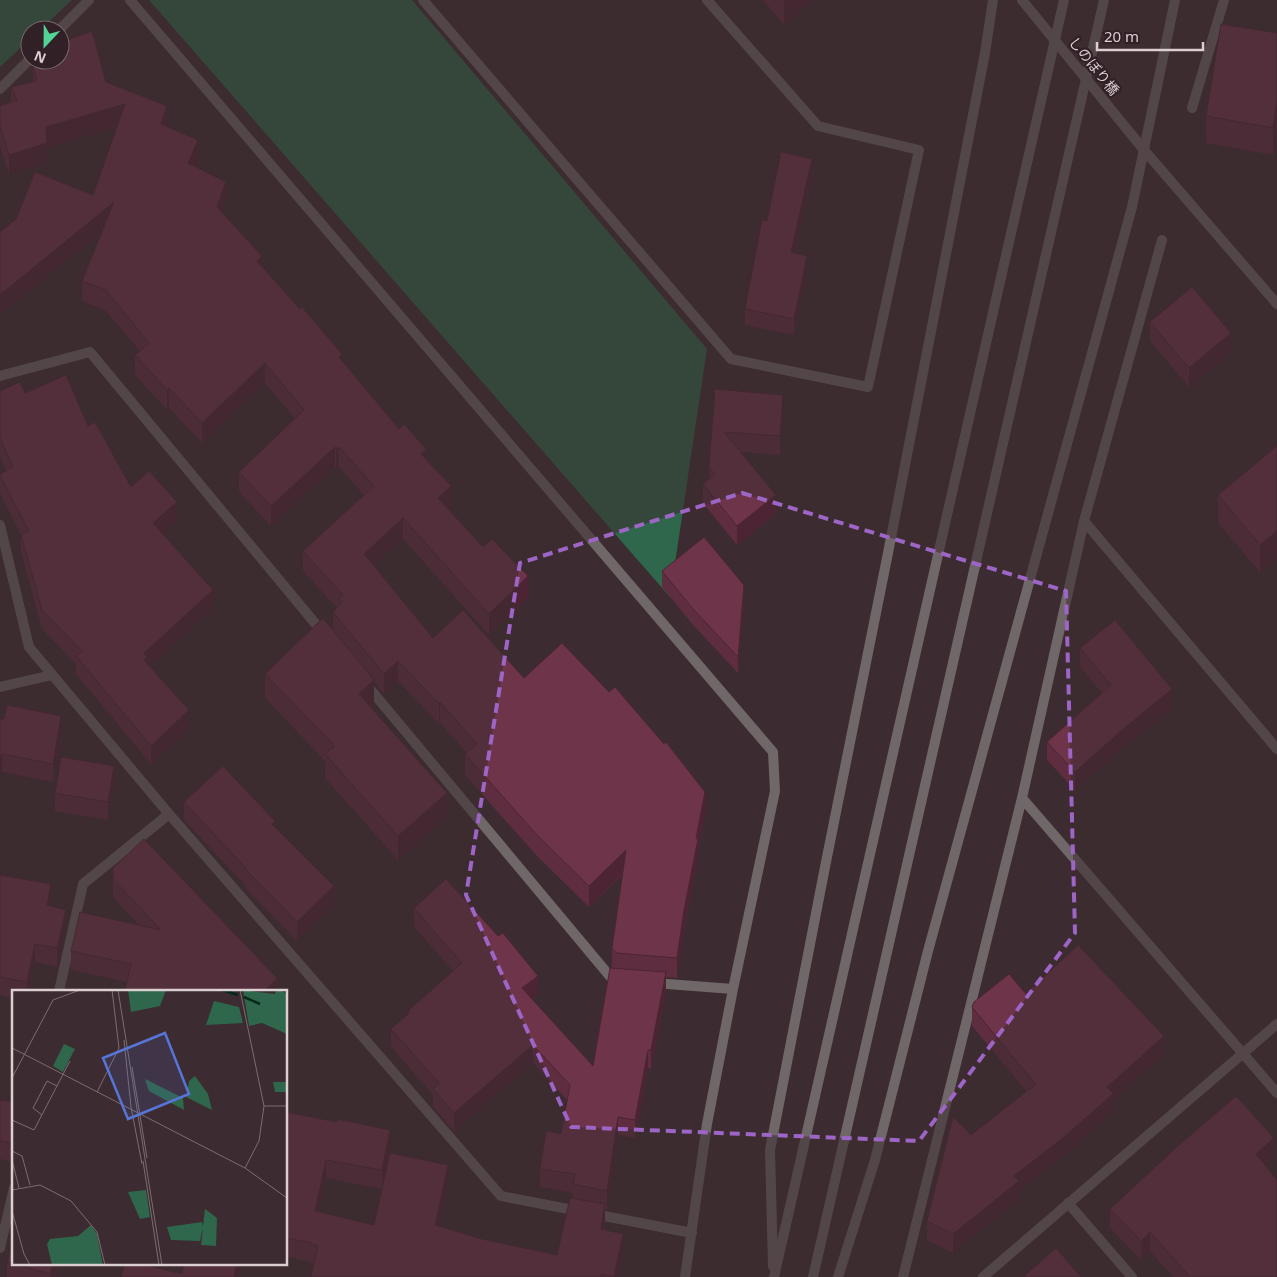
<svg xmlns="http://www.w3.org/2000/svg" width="1277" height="1277" viewBox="0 0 1277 1277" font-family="'Noto Sans','Noto Sans JP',sans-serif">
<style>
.green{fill:#2e674b}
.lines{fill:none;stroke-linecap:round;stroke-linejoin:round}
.minor{stroke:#706769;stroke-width:10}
.tertiary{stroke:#706769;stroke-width:10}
.tertiary-bridge{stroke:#706769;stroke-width:10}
.wall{fill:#5e2d40;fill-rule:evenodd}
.shaded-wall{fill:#4c2434}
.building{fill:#6d344a;stroke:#4c2434}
.marked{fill:none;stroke:#9d65c6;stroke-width:4;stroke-dasharray:10 6;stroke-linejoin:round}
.labels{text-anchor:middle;stroke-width:4.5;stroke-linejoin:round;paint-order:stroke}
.street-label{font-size:14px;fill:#dbcfd2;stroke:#312126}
.inset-river{fill:none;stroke:#052919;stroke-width:2.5}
.inset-road{fill:none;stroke:#7c6d71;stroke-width:1}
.view{fill:#5675d6;fill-opacity:0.15;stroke:#5675d6;stroke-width:2.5}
.inset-edge{fill:none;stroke:#dbcfd2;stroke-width:2.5}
</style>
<rect width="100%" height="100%" fill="#3c2b30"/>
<!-- green -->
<path class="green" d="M0,0H72L40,30H30V39L0,67Z
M149,0H412L707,349L670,597Z"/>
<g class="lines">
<!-- minor -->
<path class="minor" d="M130,0L773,752L775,791L733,989L707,1124L685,1277
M423,0L731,359L868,387L919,150L818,126L707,0
M59,30L89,0
M0,89L30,59
M1192,108L1224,0
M0,376L90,352L324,634
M1084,521L1277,749
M0,525L29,647L169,814
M365,683L613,980L619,981
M0,687L52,675
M1022,798L1277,1093
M654,983L733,989
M59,991L83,884L169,814L501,1196L692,1233
M1068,1203L1132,1277
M0,1248L14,1188
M903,1277L1022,798L1084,521L1162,240"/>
<!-- tertiary -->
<path class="tertiary" d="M1144,150L1277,304
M773,1266L770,1150L825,867L888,553L985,53L993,0
M774,1277L1064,0
M813,1277L1104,0
M838,1277L875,1160L928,951L1132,207L1175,0
M983,1277L1277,1024"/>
<!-- tertiary-bridge -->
<path class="tertiary-bridge" d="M1022,0L1144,150"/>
</g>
<!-- wall -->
<path class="wall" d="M763,0H814L784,25Z
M1277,33V128L1273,155L1206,143V116Z
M33,67L106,82L167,126L198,160L195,166L226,202L222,213L262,266L342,361L399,429L426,460L451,506L448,509L528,597L489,635L403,539L374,565L433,638L524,678L705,812L698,849V859L684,930L677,978L666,977V991L651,1069L648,1068L635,1138L618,1135L607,1210L605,1209V1223L604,1229L623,1252L618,1277H311L314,1264L311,1263V1262L286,1257V1112L390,1148L384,1180L448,1184L439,1226L482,1239L557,1255L573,1198V1193L540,1187V1169L561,1134L567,1100L533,1063L454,1131L433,1107V1095L391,1047V1029L408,1014V1011L453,971L414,927V908L538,994L532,999L593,1066L612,968V948L623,874L589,907L537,856L465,775V754L467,753L440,723L439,724L398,681L384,694L374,682V704L370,707L447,817L398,860L325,778V761L265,698V674L333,630V612L337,608L303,571V551L364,495L339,467L336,469L335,467L271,526L239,492V472L295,419L265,383L202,443L169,408L167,410L135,375V355L140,351L106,311L82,301V281L102,232L93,195L117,127L47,148V163L9,175L0,146V106L11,102V87L33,82ZM326,1178L382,1189L374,1225L319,1212Z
M812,175L795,253L807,272L794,335L745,325V309L767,221Z
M1150,322L1231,352L1189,387L1150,341Z
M715,389L783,414L780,455L740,452L776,514L737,545L703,503V484L709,479V467Z
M0,391L25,393L88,426L131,487L177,520L162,533L213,608L150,666L189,729L151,764L76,674V664L42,629L21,552V535L0,494V474L6,471L0,456Z
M1277,446V558L1260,572L1218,523V495Z
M662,571L744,601L738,673L693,625L662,587Z
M1080,648L1172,708L1122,749L1075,790L1047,760V742L1102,693L1080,667Z
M0,719L61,735L53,782L2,772L0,779Z
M114,785L108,820L55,811V793Z
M184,802L275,827L334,905L297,941L245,888V885L184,820Z
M113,868L277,991L127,982L71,970V951L139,925L113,898Z
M0,875L51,903L50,906L66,928L57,967L35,962L29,991H14V998L0,995Z
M1026,994L1164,1054L1113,1101V1112L1064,1156L1019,1191V1199L953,1253L927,1240V1221L971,1135L1027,1092L972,1026V1007Z
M0,1100L14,1102V1162L0,1159Z
M1274,1157L1265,1165L1277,1277H1173L1150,1251L1141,1260L1110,1228V1209Z
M7,1262L58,1263L55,1277H7Z"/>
<!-- shaded-wall -->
<path class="shaded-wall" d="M784,0H814L784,25Z
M1277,101V128L1273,155V128Z
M125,104V124L47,148V163L9,175V155L46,127Z
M167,106V127L161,124Z
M198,140V160L188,183V163Z
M812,159V175L791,269V252Z
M226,182V202L217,228V207Z
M114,202V222L0,315V295Z
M262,256V276L257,261Z
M807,256V272L794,335V319Z
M1231,333V352L1189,387V368Z
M265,363V383L202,443V423Z
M169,388V408L167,410V390Z
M783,395V414L780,455V436Z
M335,447V467L271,526V506Z
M339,447V467L336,469V449Z
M426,449V469L421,454Z
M451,486V506L438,518V498Z
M776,495V514L737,545V526Z
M177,502V520L153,542V523Z
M403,518V539L364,574V554Z
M1277,531V558L1260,572V545Z
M528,576V597L489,635V614Z
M744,585V601L738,673V657Z
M213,590V608L147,669L144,678V653Z
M398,661V681L384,694V674Z
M374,680V704L359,718V694Z
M1172,689V708L1122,749L1075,790V772L1122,730Z
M440,702V723L439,724V704Z
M189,710V729L151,764V746Z
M61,716V735L53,782V764Z
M2,754V772L0,779V760Z
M114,766V785L108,820V802Z
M705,792V812L698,849V859L684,930L677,978V958L684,910Z
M447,793V817L398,860V836Z
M626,850V870L589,907V886Z
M51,884V903L47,924V905Z
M334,886V905L297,941V922Z
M66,910V928L57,967V948Z
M35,944V962L29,991H27V982Z
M666,972V991L651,1069V1050Z
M538,976V994L522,1007V988Z
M277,978V991H264Z
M1164,1036V1054L1113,1101V1112L1064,1156L1019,1191V1199L953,1253V1234L1107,1087Z
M533,1045V1063L454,1131V1113Z
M648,1050V1068L635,1138V1120Z
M618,1117V1135L607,1210V1191Z
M390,1130V1148L382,1189V1170Z
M1274,1138V1157L1256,1172V1154Z
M326,1160V1178L315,1230V1211Z
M448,1165V1184L435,1243V1225Z
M605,1204V1223L601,1247V1229Z
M1150,1232V1251L1141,1260V1241Z
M623,1234V1252L618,1277H614Z
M53,1263H58L55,1277H50Z
M237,1263H242L238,1277H234Z"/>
<!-- building -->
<path class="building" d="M1221,24L1277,33V101L1273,128L1206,116Z
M92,31L106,82L167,106L161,124L198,140L188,163L226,182L217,207L262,256L257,261L300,309L302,307L342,354L339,357L399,429L404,424L426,449L421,454L451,486L438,498L483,547L492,539L528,576L489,614L403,518L364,554L433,638L463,610L524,678L562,643L609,692L615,687L664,744L666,742L705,792L696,838L698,839L684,910L677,958L616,953L612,948L626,850L589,886L537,835L465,754L477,744L440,702L439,704L398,661L384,674L333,612L342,603L339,599L343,595L303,551L374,486L339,447L336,449L335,447L271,506L239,472L304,410L265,363L202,423L169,388L167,390L135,355L149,343L106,290L82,281L114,202L0,295V232L16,219L35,172L93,195L125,104L46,127L47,143L9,155L0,126V106L17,100L11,87L37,81L33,67L55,60H60V43Z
M781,152L812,159L791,252L807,256L794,319L745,309L762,220L767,221Z
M1192,287L1231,333L1189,368L1150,322Z
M66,375L88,426L95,422L131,487L149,471L177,502L153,523L213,590L144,653L147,657L144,660L189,710L151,746L76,656L82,651L42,610L21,534L29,531L0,476V474L13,467L0,438V391L20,382L25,393Z
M715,389L783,395L780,436L724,432L776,495L737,526L703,484L715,474L709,467Z
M1277,446V531L1260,545L1218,495Z
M704,537L744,585L738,657L693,609L662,571Z
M323,618L374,680L359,694L447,793L398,836L325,754L335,746L265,674Z
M1115,620L1172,689L1122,730L1075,772L1047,742L1111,685L1080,648Z
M7,705L61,716L53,764L2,754L0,760V719H4Z
M61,757L114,766L108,802L55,793Z
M223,766L275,821L272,824L334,886L297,922L245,869L246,868L184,802Z
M144,839L277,978L264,991H125L131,964L71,951L80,912L161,930L113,879V868Z
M0,875L51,884L47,905L66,910L57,948L35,944L27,982L0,977Z
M446,879L498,936L503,933L538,976L522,988L593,1066L610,968L666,972L651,1050H648L635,1120L618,1117L607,1191L573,1184L575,1174L540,1169L546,1131L561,1134L570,1085L533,1045L454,1113L433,1089L439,1083L391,1029L409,1013L408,1011L462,963L414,908Z
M1078,945L1164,1036L1107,1087L1113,1094L1064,1137L1014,1176L1019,1181L953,1234L927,1221L953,1117L971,1135L1036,1084L1017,1062L972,1007L974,1002L1009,974L1026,994Z
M1236,1096L1274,1138L1256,1154L1277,1180V1277H1190L1150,1232L1141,1241L1110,1209L1178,1146Z
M0,1100L14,1102V1143L0,1141Z
M286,1112L337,1122V1119L390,1130L382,1170L326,1160L315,1211L374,1225L390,1153L448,1165L435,1225L482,1239L557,1255L570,1198L605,1204L601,1229L623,1234L614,1277L601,1274V1277H311L318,1246L311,1244L312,1243L286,1238Z
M14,1238V1263H53L50,1274L7,1262Z
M1056,1248L1081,1277H1023Z
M125,1263H138L182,1274L184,1263H237L234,1277H121Z"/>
<!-- marked area -->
<path d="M0 0H1277V1277H0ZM742,493L1066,591L1075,933L919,1141L571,1127L466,895L520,563Z" fill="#3c2b30" fill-opacity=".55" fill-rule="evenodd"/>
<path class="marked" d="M742,493L1066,591L1075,933L919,1141L571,1127L466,895L520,563Z"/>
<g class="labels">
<!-- street labels -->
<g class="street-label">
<text transform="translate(1094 66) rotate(51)" y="5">しのぼり橋</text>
</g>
</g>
<!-- overview -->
<g transform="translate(12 990)">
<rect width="275" height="275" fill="#3c2b30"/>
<path d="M116,0H154L148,16L119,22ZM231,0L263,4L264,0H269L275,4V44L250,33L237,36ZM202,11L227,17L231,33L194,35ZM52,54L63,59L51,82L41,76ZM183,86L196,104L200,120L174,107L177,91ZM133,89L171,108L172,120L137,101ZM261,92H275V102H263ZM134,200L138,227L128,229L116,202ZM193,219L205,228L204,256L189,255L191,237L188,251L159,250L155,237L190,232L191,236ZM79,235L85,244L91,275H40L35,254L38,249L66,246Z" fill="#2e674b"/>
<path class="inset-river" d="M210,0L226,5M232,7L248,14"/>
<path class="inset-road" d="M106,0L150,275M228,0L252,116L247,151L233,178M112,50L119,117L130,174M0,58L233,178L275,208M120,77L135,168M0,88L41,10L68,0M85,102L107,58L100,0M252,116H275M30,125L21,118L35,91L45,96M0,130L22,140L58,71M0,161L10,166L18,195M0,170L7,198M131,171L147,275M0,200L28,195L59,211L85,242L93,275M0,221L12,264L18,275"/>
<path class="view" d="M153,43L177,104L116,129L91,68Z"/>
<rect width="275" height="275" class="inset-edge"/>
</g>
<!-- north arrow -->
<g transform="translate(45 45) rotate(202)"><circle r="24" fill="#312126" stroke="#75676b"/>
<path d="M0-4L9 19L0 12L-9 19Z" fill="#53d396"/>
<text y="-8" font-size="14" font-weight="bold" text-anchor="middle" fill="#dbcfd2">N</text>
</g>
<!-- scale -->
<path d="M1097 42v8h106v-8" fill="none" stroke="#dbcfd2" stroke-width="2.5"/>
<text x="1104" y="42" font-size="15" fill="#dbcfd2" stroke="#312126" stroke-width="4" paint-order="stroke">20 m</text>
</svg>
